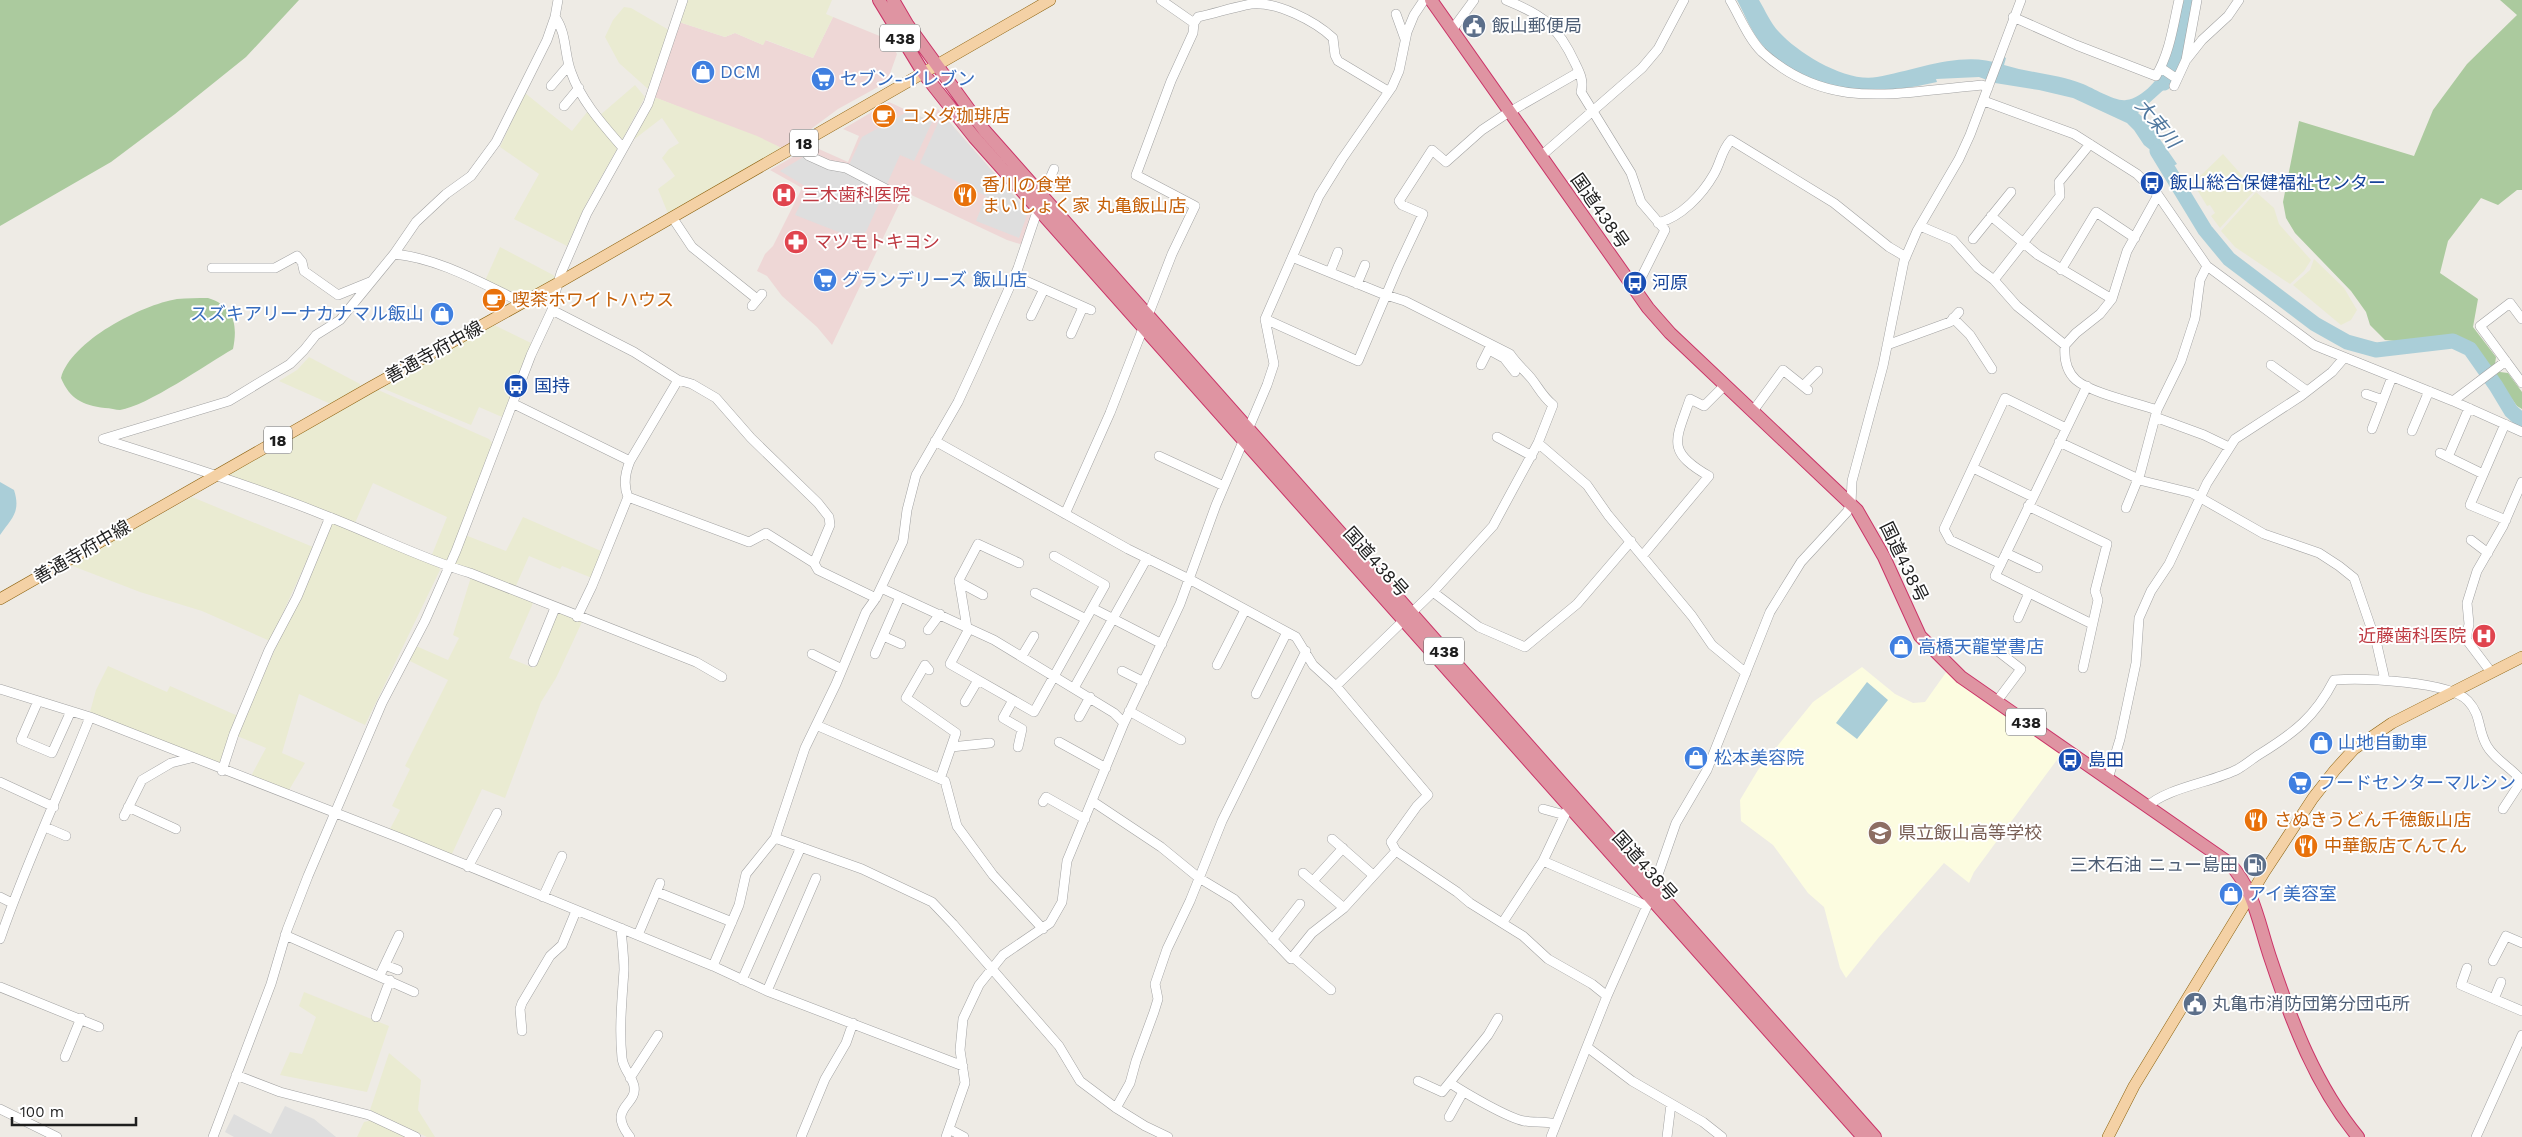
<svg xmlns="http://www.w3.org/2000/svg" width="2522" height="1137" viewBox="0 0 2522 1137" font-family="'Work Sans','Noto Sans JP',sans-serif">
<style>
.commercial{fill:#eed7d6}
.education{fill:#fcfce0}
.farmland{fill:#eaebd2}
.forest{fill:#abca9e}
.parking{fill:#dedede}
.water{fill:#aaced8}
.lines{fill:none;stroke-linecap:round;stroke-linejoin:round}
.river{stroke:#aaced8;stroke-width:15}
.minor-casing{stroke:#a2a2a2;stroke-width:10}
.major-casing{stroke:#8b610d;stroke-width:12}
.highway-casing{stroke:#cb3468;stroke-width:14}
.minor{stroke:#fff;stroke-width:9}
.major{stroke:#f4d1a5;stroke-width:11}
.highway{stroke:#df94a2;stroke-width:12}
.labels{text-anchor:middle;stroke-width:4;stroke-linejoin:round;paint-order:stroke}
.shield{fill:#fff;stroke:#626262;stroke-width:1}
.shield-label{font-size:16px;font-weight:bold;fill:#1e1e1e}
.service-label{font-size:18px;fill:#4e5e75;stroke:#fff;text-anchor:start}
.shop-label{font-size:18px;fill:#366cbe;stroke:#fff;text-anchor:start}
.food-label{font-size:18px;fill:#c56008;stroke:#fff;text-anchor:start}
.transit-label{font-size:18px;fill:#164399;stroke:#fff;text-anchor:start}
.health-label{font-size:18px;fill:#be3a42;stroke:#fff;text-anchor:start}
.street-label{font-size:18px;fill:#1e1e1e;stroke:#fff}
.education-label{font-size:18px;fill:#785e54;stroke:#fff;text-anchor:start}
.water-label{font-size:19px;font-style:italic;fill:#50789f;stroke:#fff}
</style>
<rect width="100%" height="100%" fill="#eeebe5"/>
<!-- commercial -->
<path class="commercial" d="M833,17L887,39L897,54L887,82L838,109L784,149L654,97L679,22L725,37L735,33L763,45L765,40L813,58Z
M889,102L932,122L938,109L1033,217L1023,245L1007,240L905,192L832,345L817,327L782,296L767,276L757,271L765,254L773,246L802,188L770,170L812,146L848,162L859,136L843,129Z"/>
<!-- education -->
<path class="education" d="M1862,667L1895,694L1913,703L1925,702L1947,671L2062,753L1974,872L1969,883L1944,863L1879,937L1846,978L1840,968L1824,907L1808,893L1773,845L1741,821L1740,800L1758,770L1813,702Z"/>
<!-- farmland -->
<path class="farmland" d="M687,0H832L826,14L833,17L813,58L766,40L763,45L735,33L725,37L679,22Z
M624,7L631,8L669,30L648,89L619,63L605,37L613,20Z
M635,85L645,97L621,142L599,116Z
M525,93L572,131L588,111L616,146L617,149L586,204L567,246L514,219L539,174L500,147Z
M654,97L757,136L784,149L669,216L658,189L675,176L662,158L669,149L679,143L662,118L632,141Z
M2223,154L2255,190L2220,228L2211,216L2215,213L2210,205L2207,206L2193,183Z
M2256,192L2274,208L2279,224L2311,260L2304,271L2290,284L2235,247L2221,231Z
M500,247L555,276L554,280L520,299L484,283Z
M2314,259L2344,288L2357,310L2351,320L2341,325L2293,285L2310,270Z
M494,325L531,343L502,417L479,407L471,425L382,388Z
M309,357L360,384V390L333,405L279,381L297,370Z
M376,389L489,439L492,443L448,563L431,557L447,517L373,483L355,523L229,476L228,473Z
M192,497L313,547L270,641L202,611L140,592L70,565Z
M523,517L601,551L592,578L562,566L560,569L529,556L515,588L454,564L465,535L506,551Z
M331,522L439,567L440,570L365,725L299,694L282,753L305,763L289,790L251,776L266,748L237,736Z
M471,577L533,603L509,658L534,668L557,612L582,622L556,678L541,702L505,798L482,789L451,856L390,829L400,810L392,806L410,769L405,766L448,680L408,660L416,646L448,660L459,638L453,635Z
M108,666L167,692L170,686L238,716L219,764L215,765L90,712L96,690Z
M304,992L389,1026L367,1092L280,1075L290,1052L302,1054L316,1017L299,1006Z
M389,1053L421,1080L418,1110L435,1137H427L370,1110Z
M373,1120L406,1137H357L364,1122Z"/>
<!-- forest -->
<path class="forest" d="M0,0H299L246,57L175,114L111,162L0,226Z
M2500,0H2522V190H2517L2498,205L2481,198L2448,241L2440,273L2478,299L2473,327L2496,357L2495,364L2500,372L2508,373L2522,392V409L2517,406L2474,347L2457,338L2406,346L2395,341L2385,340L2370,325L2366,312L2351,291L2295,233L2286,218L2283,202L2299,121L2414,156L2433,110L2467,64L2517,15Z
M208,298C234,306 238,324 233,349C207,364 147,406 120,410C116,410 110,408 105,408C82,405 70,399 61,378C71,341 141,305 177,299C187,298 198,298 208,298Z"/>
<!-- parking -->
<path class="parking" d="M909,111L932,122L914,161L900,155L887,184L849,165L862,137Z
M942,114L1028,212L1019,238L976,221L986,196L920,163Z
M805,156L843,171L884,192L866,232L854,238L795,215L808,188L780,171Z
M285,1106L314,1119L336,1137H234L225,1132L234,1114L271,1134Z"/>
<!-- water -->
<path class="water" d="M1737,0H1759C1765,10 1771,24 1779,32C1799,54 1847,83 1877,77C1916,70 1962,50 2001,64L2004,57L2006,58L2004,65C2030,73 2058,74 2083,84C2093,88 2116,102 2126,100C2144,98 2159,77 2168,63L2179,69L2169,85L2138,113L2148,122L2177,164L2163,171L2151,155L2153,152L2144,145L2134,130L2127,123L2073,98L2039,90L1995,83L1979,77L1936,79L1937,82C1873,97 1813,96 1764,47C1752,34 1745,15 1737,0Z
M0,482L14,490C21,512 12,518 0,535Z
M1867,682L1888,700L1857,739L1836,723Z"/>
<g class="lines">
<!-- river -->
<path class="river" d="M2164,83L2175,62L2188,0
M2157,151L2205,230L2229,259L2315,324L2347,342L2376,350L2453,341L2470,349L2496,386L2511,411L2522,421"/>
<!-- minor casing -->
<g class="minor-casing">
<path id="minor" d="M558,0L555,17L547,40L496,142L471,176L446,194L416,222L394,254L340,320L316,335L304,350L290,364L229,401L103,439C179,463 255,487 329,517C376,535 422,559 470,573L696,662L722,677
M1506,0C1543,15 1558,26 1575,63C1580,73 1584,81 1581,92L1631,173L1641,202L1665,230L1635,290
M1730,0C1740,17 1748,38 1762,52C1827,111 1894,93 1973,86L1982,85L1988,88
M1396,14L1405,39
M555,17C567,33 564,54 571,72C581,101 604,126 623,148
M2013,17L2076,45L2156,76C2170,52 2173,26 2179,0
M1194,23L1198,17C1216,13 1234,7 1251,4C1276,1 1315,21 1333,38L1335,55L1338,61L1388,91
M1452,30L1474,0
M2187,59L2202,40L2228,16L2239,0
M2161,68L2177,79
M551,86L569,65
M2174,86L2186,60L2197,0
M1984,101L2074,134L2137,174L2158,195L2207,266L2314,345L2453,401L2522,432
M564,106L579,88
M799,146L809,156L829,165L846,168L903,198
M1541,156L1642,68L1658,49L1684,0
M1991,216L2038,255L2112,299
M672,217L692,247L757,299
M1658,223C1681,217 1702,195 1714,174C1721,162 1721,151 1731,140L1834,203L1889,247L1906,257
M1920,226L1953,240L1978,268L1994,280L2017,306L2065,345C2064,357 2066,371 2076,380C2091,393 2137,403 2157,410
M1973,239L2011,192
M394,254C439,258 483,284 523,303
M1292,257L1383,294L1405,301L1510,354C1516,363 1524,370 1531,378C1539,388 1542,396 1553,405L1538,443L1493,526L1433,592L1336,686
M212,268H275L297,256L302,262L304,271L338,295L370,282
M2061,270L2096,212L2135,238
M1330,272L1338,252
M1015,276L1091,310
M1994,280L2060,196L2059,182L2090,144
M1357,284L1365,265
M752,306L762,294
M552,310L634,352L678,380L692,384L716,398L751,438L818,503L829,517L830,525L814,563
M1031,316L1044,289
M1953,318L1970,335L1992,369
M1265,319L1358,361L1398,267L1423,214L1402,205L1399,201L1432,150L1446,162L1482,130L1506,114L1579,72
M2522,319L2510,303L2480,326L2522,383
M1071,334L1083,307
M1887,345L1950,322L1959,312
M2065,345L2076,333L2100,314L2112,299L2127,251L2158,195
M1493,352L1504,358L1515,372
M1481,365L1489,349
M2271,365L2307,391
M678,380L630,461C625,473 623,485 628,497L749,542L766,533L814,563L818,570L876,598L903,541L907,510L916,475L958,402L976,363L1018,268L1042,197L1054,169
M1804,385L1818,371
M2087,386L1995,576L2092,624
M2366,394L2383,400
M2453,401L2506,361
M514,404L630,461
M1753,411L1783,370L1808,390
M2155,417L2204,435L2229,447
M2505,424L2470,505L2506,520
M2372,429L2392,377
M2412,431L2429,391
M1497,437L1532,456
M935,441L1128,549L1189,579L1296,637L1313,665L1336,686L1428,795L1417,806L1391,842L1396,851L1457,892L1470,903L1523,936L1548,959L1592,984L1607,996
M2059,442L2143,481L2192,493L2264,534L2319,553L2339,566L2354,578L2377,645L2385,680
M1538,443L1587,485L1608,515L1692,616L1712,645L1746,673
M2440,453L2483,474
M1159,456L1224,486
M2448,457L2469,408
M1973,468L2033,497
M2028,506L2107,544L2095,591L2098,600L2083,668
M2126,508L2140,474L2157,410L2181,361L2195,318L2200,280L2207,266
M1065,514L1110,413L1172,254L1195,206L1136,175L1171,81L1193,33L1194,23L1161,0
M2471,540L2488,553
M2006,553L2038,568
M1643,555L1709,476C1665,451 1676,440 1690,399L1704,406L1725,385
M2001,564L1950,540L1944,529L2005,398L2066,428
M959,582L983,595
M881,588L994,640L1114,713L1124,723
M1433,592L1479,627L1525,647L1577,604L1631,541
M1035,593L1086,619
M1096,610L1162,644
M577,617L592,586L628,497
M2018,618L2029,593
M967,628L959,580L978,544L1019,563
M969,629L950,664L1034,712L1105,585L1054,556
M928,630L940,614
M883,636L901,644
M812,654L842,669
M875,654L900,597
M1022,656L1034,636
M533,662L555,608
M1217,665L1245,610
M929,670L925,665L906,698L956,733L940,779
M1122,671L1144,682
M2491,672L2466,639L2469,624L2467,603L2477,571L2503,526L2522,482
M1074,688L1147,558
M0,689L90,717L400,838L713,966L767,991L963,1066
M1256,694L1287,632
M1013,700L1003,718L1022,729L1018,747
M38,701L21,740L52,753L71,711
M1997,701L2021,669L1999,652
M965,702L978,680
M1129,711L1181,740
M1079,717L1090,697
M816,725L945,781L957,826L993,875L1043,929
M1059,742L1106,768
M951,747L990,743
M222,771L234,734L269,650L297,597L330,517
M2108,779L2120,739L2136,663L2139,618L2151,591L2169,564L2207,483L2235,439L2301,396L2332,372L2344,358
M0,782L54,807
M1092,801L1161,847L1199,878L1234,899L1291,959L1312,933L1344,908L1396,851
M1043,802L1046,797L1085,819
M128,807L176,829
M2147,807C2165,788 2214,782 2238,769C2245,765 2252,759 2260,754C2294,733 2315,717 2334,680C2362,678 2450,681 2468,701C2482,716 2477,729 2487,746C2495,760 2512,768 2522,781
M1543,809L1565,815
M2503,809L2522,780
M124,816L142,780L171,763L191,758
M45,827L66,836
M775,838L862,869L932,902L953,924L1059,1046L1080,1081L1116,1108L1145,1126L1168,1137
M1332,839L1373,875
M1543,861L1569,806
M468,867L497,813
M1303,873L1344,908
M1313,881L1343,848
M657,892L732,922
M0,897L12,903
M543,897L562,856
M1503,922L1543,861L1647,906
M621,928C622,942 624,957 624,970C622,1000 619,1028 622,1058C623,1069 632,1076 634,1086C638,1106 606,1107 630,1137
M285,935L414,992
M638,935L660,883
M0,939C26,863 60,792 90,717
M1272,940L1300,904
M1293,957L1331,990
M2493,961L2506,936L2522,943
M385,965L398,970
M713,966L739,905L746,874L775,838L805,748L836,684L866,612L876,598
M2467,968L2461,985L2522,1011
M380,975L399,935
M742,980L801,847
M0,987L99,1027
M767,991L816,878
M2494,999L2501,982
M376,1017L390,980
M522,1031L520,1009L522,1003L550,956L562,945L576,911
M1587,1047L1632,1081L1703,1122L1722,1137
M65,1057L81,1018
M236,1075L280,1092L369,1115L416,1137
M630,1078L658,1035
M1418,1081L1442,1092L1488,1035L1498,1018
M1450,1083C1465,1093 1508,1118 1524,1121C1534,1123 1545,1121 1555,1124
M1116,1108L1130,1083L1136,1061L1154,1012L1158,999L1155,984L1167,949L1190,901L1222,821L1306,651
M0,1109L57,1137
M1449,1117L1463,1092
M949,1129L964,1137
M213,1137L271,984L287,930L308,876L382,703L425,621L456,551L531,355L552,310L554,297L561,273L587,213L648,104L683,0
M801,1137L825,1079L846,1043L853,1023
M946,1137L965,1083L960,1050L963,1019L979,985L1003,955L1050,923L1062,902L1067,861L1124,723L1180,604L1216,505L1267,385L1274,364L1265,319L1319,196L1342,159L1392,87L1399,71L1407,32L1414,15L1424,0
M1551,1137L1607,996L1647,906L1676,823L1707,770L1770,612L1801,562L1847,512L1851,504L1852,481L1883,366L1904,261L1917,231L1959,159L1970,135L2021,0
M1667,1137L1671,1104
M2476,1137L2522,1035"/>
</g>
<!-- major casing -->
<g class="major-casing">
<path id="major" d="M0,599L371,387L558,283L1050,0
M2108,1137L2134,1086L2265,871L2313,798L2335,770L2354,749L2392,723L2522,657"/>
</g>
<!-- highway casing -->
<g class="highway-casing">
<path id="highway" d="M879,0L924,74L974,137L1863,1137
M893,0L907,24L984,130L1875,1137
M1431,0L1648,308L1670,333L1857,510L1884,557L1920,636L1961,677L2229,863C2255,890 2259,926 2271,960C2292,1023 2316,1086 2358,1137"/>
</g>
<!-- minor -->
<use href="#minor" class="minor"/>
<!-- major -->
<use href="#major" class="major"/>
<!-- highway -->
<use href="#highway" class="highway"/>
</g>
<!-- icons -->
<defs>
<g id="civic-disc" transform="scale(1.25)"><circle r="9.5" fill="#5c6f8a" stroke="#fff"/><path d="M-.6-6.5H3V-4.5H.6V-3L4-1V1h2V6H-6V1h2V-1L-.6-3ZM-1.2 2.5V6h2.4V2.5Z" fill="#fff"/></g>
<g id="shop-disc" transform="scale(1.25)"><circle r="9.5" fill="#3f7fe0" stroke="#fff"/><path d="M-5-2.5h2.3a2.7 3.5 0 0 1 5.4 0H5L5.5 6h-11ZM-1.5-2.5h3a1.5 2.3 0 0 0-3 0Z" fill="#fff"/></g>
<g id="supermarket-disc" transform="scale(1.25)"><circle r="9.5" fill="#3f7fe0" stroke="#fff"/><path d="M-6-5.5h2.5l.6 2H6L4.5 2H-2.5L-4.4-4H-6ZM-1.5 3.2a1.3 1.3 0 1 0 .1 0ZM3 3.2a1.3 1.3 0 1 0 .1 0Z" fill="#fff"/></g>
<g id="cafe-disc" transform="scale(1.25)"><circle r="9.5" fill="#e8710a" stroke="#fff"/><path d="M-5.5-4.5H6V0H3Q3 3.5 0 3.5H-2.5Q-5.5 3.5-5.5 0ZM3-3.2v2h1.7v-2ZM-6 4.5H4V6H-6Z" fill="#fff"/></g>
<g id="bus-disc" transform="scale(1.25)"><circle r="9.5" fill="#1a4fb4" stroke="#fff"/><path d="M-5-6H5V4H4V6H2V4H-2V6H-4V4H-5ZM-3.5-4V0h7V-4ZM-3.5 1.2v1.5H-2V1.2ZM2 1.2v1.5H3.5V1.2Z" fill="#fff"/></g>
<g id="hospital-disc" transform="scale(1.25)"><circle r="9.5" fill="#e0444e" stroke="#fff"/><path d="M-5-5h3v3.5h4V-5h3V5h-3V1.5h-4V5h-3Z" fill="#fff"/></g>
<g id="restaurant-disc" transform="scale(1.25)"><circle r="9.5" fill="#e8710a" stroke="#fff"/><path d="M-5-6h1v4h1v-4h1v4h1v-4h1v5L-1.5 .5V6h-2V.5L-5-1ZM5-6V6H3V1.5H1.5Q1.5-4 5-6Z" fill="#fff"/></g>
<g id="pharmacy-disc" transform="scale(1.25)"><circle r="9.5" fill="#e0444e" stroke="#fff"/><path d="M-2-6h4v4h4v4h-4v4h-4v-4h-4v-4h4Z" fill="#fff"/></g>
<g id="school-disc" transform="scale(1.25)"><circle r="9.5" fill="#8d6e63" stroke="#fff"/><path d="M0-5L7-2L0 1L-7-2ZM-4 1L0 2.5L4 1V4Q0 6-4 4Z" fill="#fff"/></g>
<g id="fuel-disc" transform="scale(1.25)"><circle r="9.5" fill="#5c6f8a" stroke="#fff"/><path d="M-5.5-6h7V0h2V4h1.3V-2.5L3-4.5l.8-.8L6-3V5H2.5V1h-1V6h-7ZM-4.2-4.7v3.2H.2V-4.7Z" fill="#fff"/></g>
</defs>
<g fill-rule="evenodd">
<use href="#civic-disc" x="1474" y="26"/>
<use href="#shop-disc" x="703" y="72"/>
<use href="#supermarket-disc" x="823" y="79"/>
<use href="#cafe-disc" x="884" y="116"/>
<use href="#bus-disc" x="2152" y="183"/>
<use href="#hospital-disc" x="784" y="195"/>
<use href="#restaurant-disc" x="965" y="195"/>
<use href="#pharmacy-disc" x="796" y="242"/>
<use href="#supermarket-disc" x="825" y="280"/>
<use href="#bus-disc" x="1635" y="283"/>
<use href="#cafe-disc" x="494" y="300"/>
<use href="#shop-disc" x="442" y="314"/>
<use href="#bus-disc" x="516" y="386"/>
<use href="#hospital-disc" x="2484" y="636"/>
<use href="#shop-disc" x="1901" y="647"/>
<use href="#shop-disc" x="2321" y="743"/>
<use href="#shop-disc" x="1696" y="758"/>
<use href="#bus-disc" x="2070" y="760"/>
<use href="#supermarket-disc" x="2300" y="783"/>
<use href="#restaurant-disc" x="2256" y="820"/>
<use href="#school-disc" x="1880" y="833"/>
<use href="#restaurant-disc" x="2306" y="846"/>
<use href="#fuel-disc" x="2255" y="865"/>
<use href="#shop-disc" x="2231" y="894"/>
<use href="#civic-disc" x="2195" y="1004"/>
</g>
<g class="labels">
<!-- shield labels -->
<g class="shield">
<rect x="880" y="24.5" width="40" height="27" rx="4"/>
<rect x="790" y="129.5" width="28" height="27" rx="4"/>
<rect x="264" y="426.5" width="28" height="27" rx="4"/>
<rect x="1424" y="637.5" width="40" height="27" rx="4"/>
<rect x="2006" y="708.5" width="40" height="27" rx="4"/>
</g>
<g class="shield-label">
<text x="900" y="44">438</text>
<text x="804" y="149">18</text>
<text x="278" y="446">18</text>
<text x="1444" y="657">438</text>
<text x="2026" y="728">438</text>
</g>
<!-- service labels -->
<g class="service-label">
<text x="1492" y="32">飯山郵便局</text>
<text x="2238" y="871" text-anchor="end">三木石油 ニュー島田</text>
<text x="2212" y="1010">丸亀市消防団第分団屯所</text>
</g>
<!-- shop labels -->
<g class="shop-label">
<text x="720" y="78">DCM</text>
<text x="840" y="85">セブン-イレブン</text>
<text x="842" y="286">グランデリーズ 飯山店</text>
<text x="424" y="320" text-anchor="end">スズキアリーナカナマル飯山</text>
<text x="1918" y="653">高橋天龍堂書店</text>
<text x="2338" y="749">山地自動車</text>
<text x="1714" y="764">松本美容院</text>
<text x="2318" y="789">フードセンターマルシン</text>
<text x="2248" y="900">アイ美容室</text>
</g>
<!-- food labels -->
<g class="food-label">
<text x="902" y="122">コメダ珈琲店</text>
<text x="982" y="191">香川の食堂<tspan x="982" dy="21">まいしょく家 丸亀飯山店</tspan></text>
<text x="512" y="306">喫茶ホワイトハウス</text>
<text x="2274" y="826">さぬきうどん千徳飯山店</text>
<text x="2324" y="852">中華飯店てんてん</text>
</g>
<!-- transit labels -->
<g class="transit-label">
<text x="2170" y="189">飯山総合保健福祉センター</text>
<text x="1652" y="289">河原</text>
<text x="534" y="392">国持</text>
<text x="2088" y="766">島田</text>
</g>
<!-- health labels -->
<g class="health-label">
<text x="802" y="201">三木歯科医院</text>
<text x="814" y="248">マツモトキヨシ</text>
<text x="2466" y="642" text-anchor="end">近藤歯科医院</text>
</g>
<!-- street labels -->
<g class="street-label">
<text transform="translate(1600 211) rotate(55)" y="6">国道438号</text>
<text transform="translate(434 352) rotate(-29)" y="6">善通寺府中線</text>
<text transform="translate(82 552) rotate(-30)" y="6">善通寺府中線</text>
<text transform="translate(1376 562) rotate(48)" y="6">国道438号</text>
<text transform="translate(1904 562) rotate(64)" y="6">国道438号</text>
<text transform="translate(1645 866) rotate(48)" y="6">国道438号</text>
</g>
<!-- education labels -->
<g class="education-label">
<text x="1898" y="839">県立飯山高等学校</text>
</g>
<!-- water labels -->
<g class="water-label">
<text transform="translate(2158 123) rotate(50)" y="7">大束川</text>
</g>
</g>
<!-- scale -->
<path d="M12 1117v8h124v-8" fill="none" stroke="#1e1e1e" stroke-width="2.5"/>
<text x="20" y="1117" font-size="15" fill="#1e1e1e" stroke="#ffffff" stroke-width="4" paint-order="stroke">100 m</text>
</svg>
